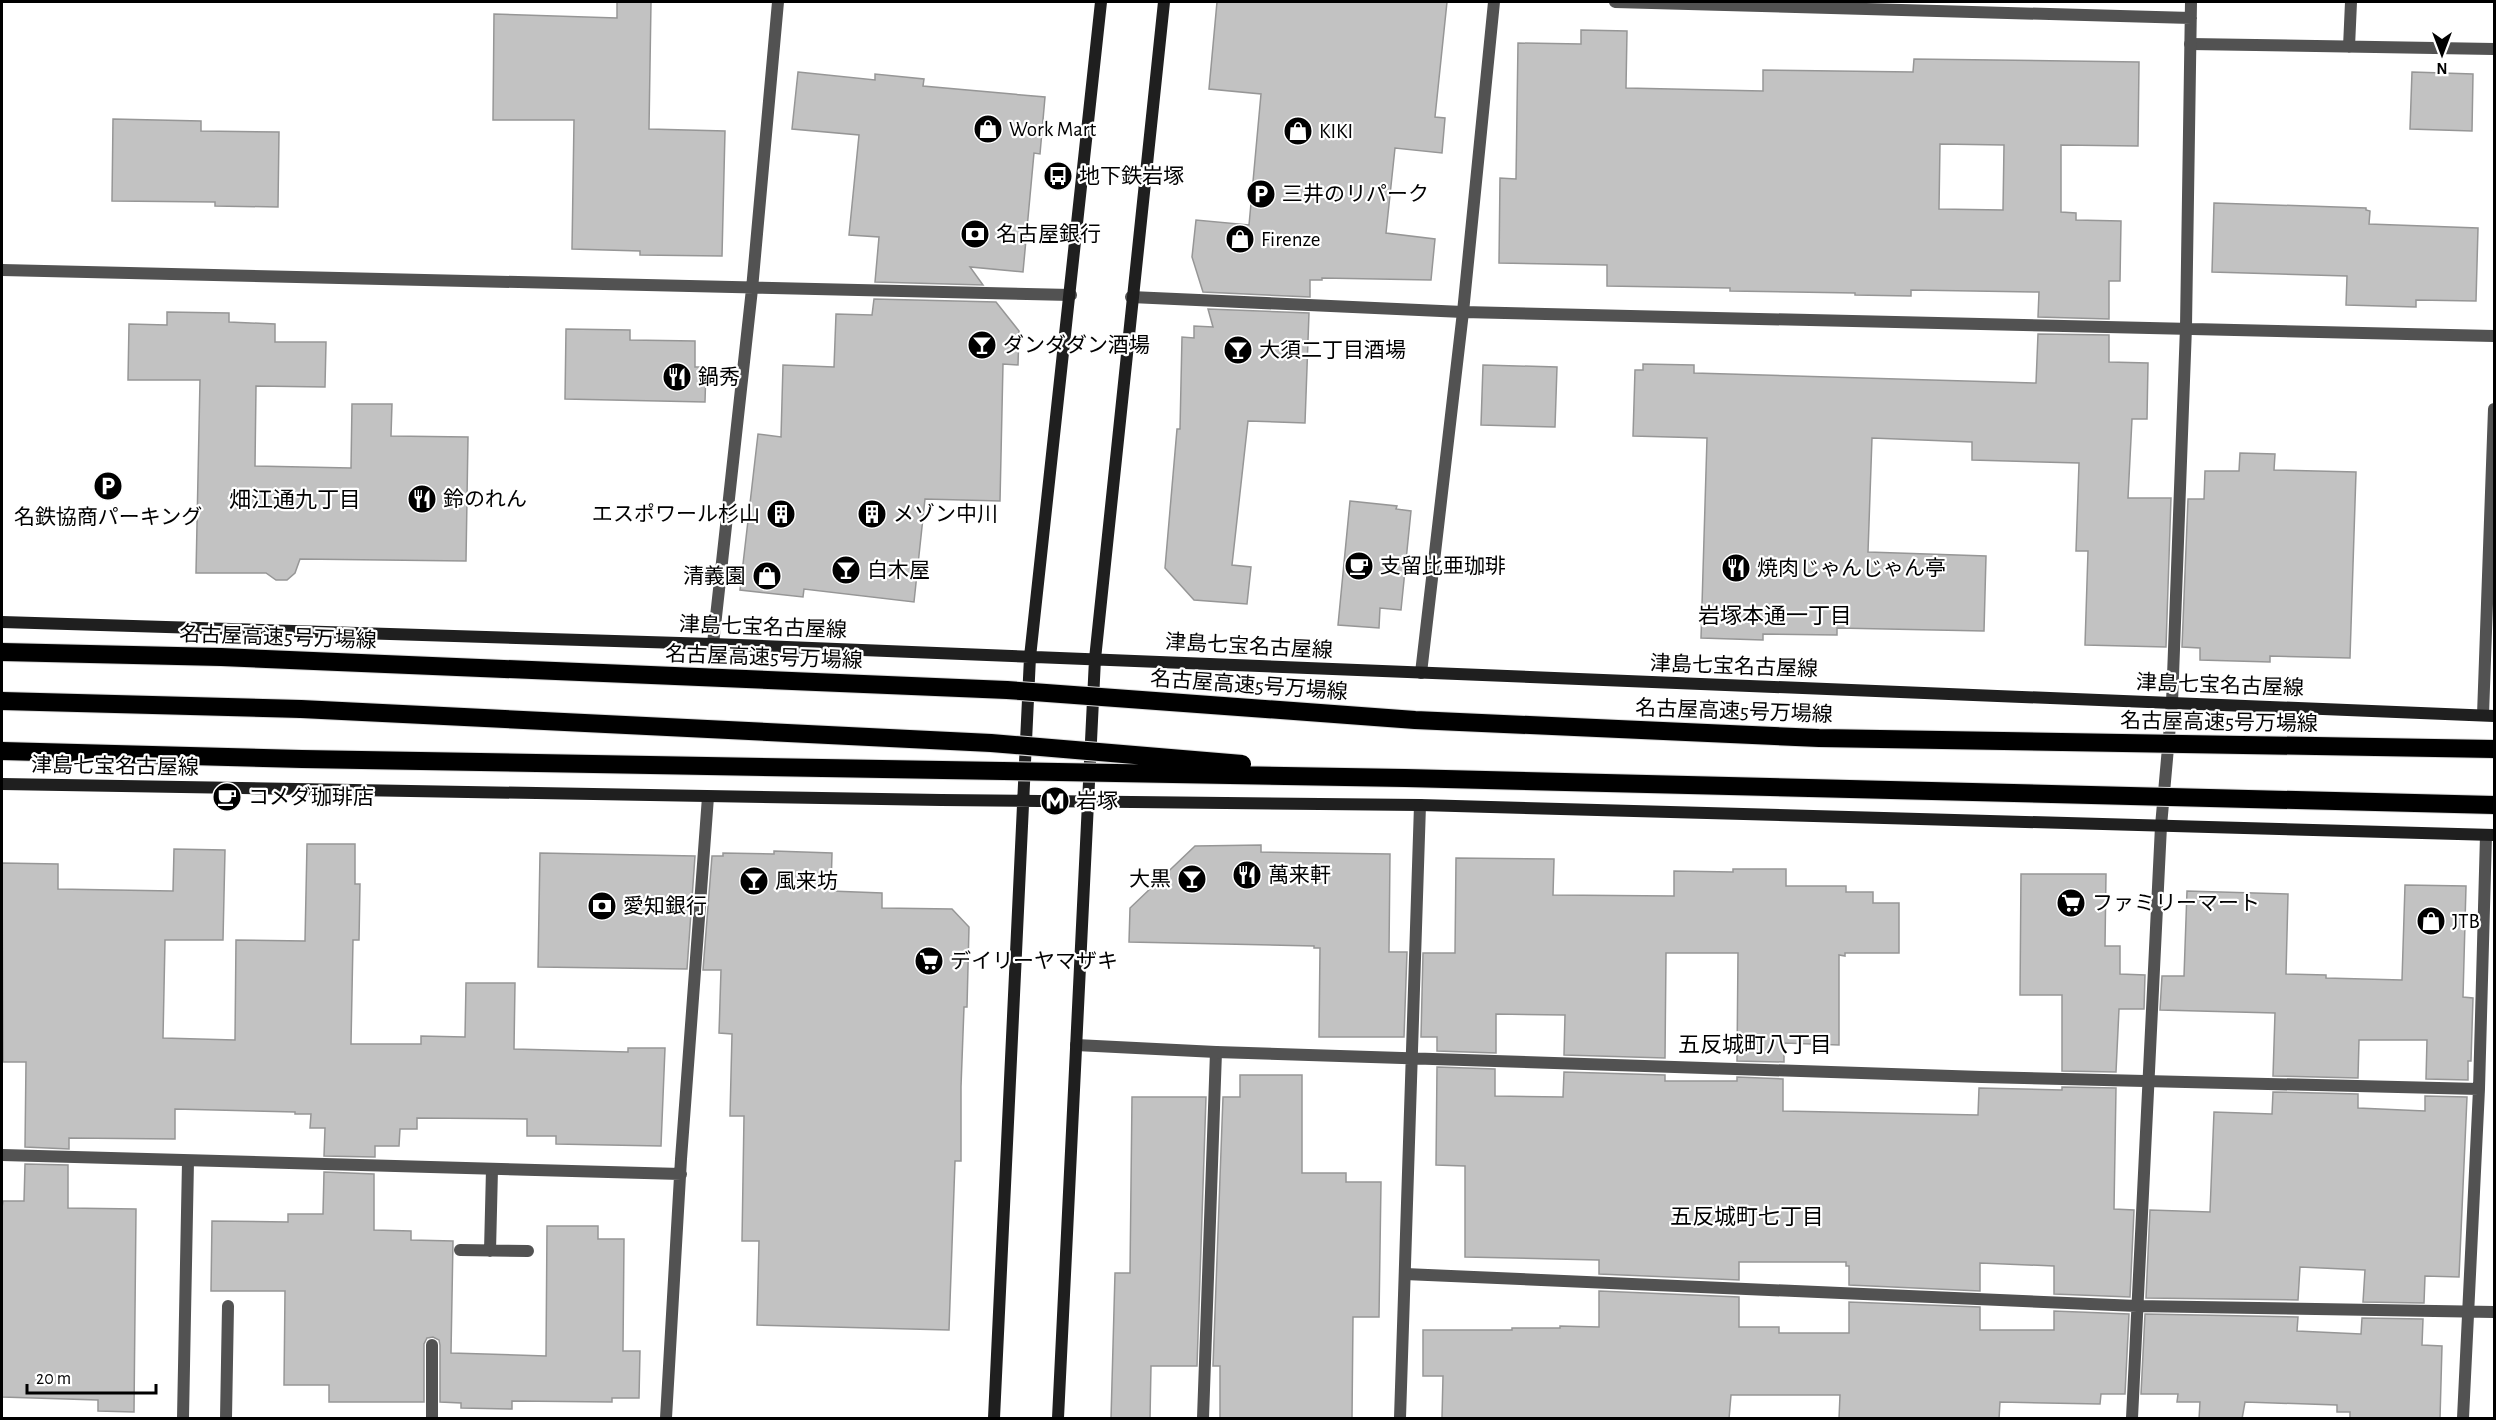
<svg xmlns="http://www.w3.org/2000/svg" width="2496" height="1420" viewBox="0 0 2496 1420" font-family="'Alegreya Sans','Noto Sans JP',sans-serif">
<style>
.building{fill:#c2c2c2;stroke:#969696;stroke-width:1.5;fill-rule:evenodd}
.lines{fill:none;stroke-linecap:round;stroke-linejoin:round}
.highway-casing{stroke:#dbdbdb;stroke-width:20}
.lane{stroke:#525252;stroke-width:12}
.street{stroke:#525252;stroke-width:12}
.secondary{stroke:#1f1f1f;stroke-width:12}
.highway{stroke:#000;stroke-width:18}
.highway-bridge-casing{stroke:#dbdbdb;stroke-width:20;stroke-linecap:butt}
.highway-bridge{stroke:#000;stroke-width:18}
.labels{text-anchor:middle;stroke-width:4.5;stroke-linejoin:round;paint-order:stroke}
.poi-label{font-size:21px;fill:#000;stroke:#fff;text-anchor:start}
.street-label{font-size:21px;fill:#000;stroke:#fff}
.neighbourhood-label{font-size:22px;fill:#000;stroke:#fff}
</style>
<rect width="100%" height="100%" fill="#fff"/>
<!-- building -->
<path class="building" d="M617,2H651L649,129L725,131L722,256L640,255V251L572,249L574,120H493L494,14L617,18Z
M1217,2H1447L1435,117L1445,118L1442,153L1395,148L1386,233L1435,239L1431,280L1322,278V280H1310V297L1203,292L1192,257L1196,220L1249,225L1261,94L1209,89Z
M1581,30L1627,31L1626,88L1763,91V70L1913,72L1914,59L2139,62L2138,146L2061,145V212L2076,213V220L2121,221L2120,281H2109V319L2038,317L2039,292L1911,290V296L1855,295V293L1730,291V288L1607,286V265L1499,263L1500,178L1516,179L1518,43L1581,44ZM1940,144L2004,145L2003,210L1939,209Z
M798,72L875,80V74L924,79L923,86L1045,97L1040,154L1034,153L1023,272L970,267L983,285L875,282L879,237L849,235L859,135L792,129Z
M2412,72L2473,74L2472,131L2410,129Z
M113,119L201,121V131L279,132L278,207L215,206V202L112,201Z
M2214,203L2366,208V210L2370,211L2369,224L2478,228L2476,301L2416,300V307L2346,305L2347,276L2212,272Z
M874,299L996,302L1019,331L1018,365L1003,364L1000,501L925,499L914,602L804,589L803,597L740,590L758,434L781,437L783,365L834,367L836,314L872,315Z
M1208,309L1309,313L1305,423L1248,421L1232,565L1251,567L1247,604L1194,600L1165,568L1177,429H1180L1182,337L1194,338V326L1213,327Z
M167,312L229,313V322L275,324V342H326L325,387L256,386L255,466L351,468L352,404H392L391,436L468,437L466,561L300,559L295,573L287,580H276L266,573H196L200,380H128L129,324L167,325Z
M566,329L630,330V340L695,341V367H706L705,402L565,399Z
M2038,334L2109,335V362L2148,363L2147,419H2132L2128,498H2171L2166,647L2085,645L2088,551H2076L2079,463L1972,460V442L1872,438L1868,552L1986,556L1984,631L1837,628V635L1763,634V640L1701,638L1707,438L1633,436L1635,370H1643V364L1694,365V373L2036,383Z
M1483,365L1557,367L1555,427L1481,425Z
M2240,453L2275,454L2274,470L2356,472L2350,658L2270,656V662L2200,660V648L2182,647L2188,499H2204L2205,471H2239Z
M1350,501L1397,506L1396,509L1411,511L1401,610L1380,608L1379,628L1338,625Z
M307,844H355V884H360L359,940H353L351,1044H421V1036L465,1037L466,983H515L514,1049L628,1052V1048H665L661,1146L556,1144V1136H527V1119L417,1118V1129H400L399,1146H375V1157L324,1156L325,1128H310L311,1114H295V1112L175,1109V1139L69,1138V1149L25,1147L26,1062H3L2,863L58,864V889L173,891L174,849L225,850L223,940H165L163,1038L235,1040L236,940L305,941Z
M1261,845V852L1390,854L1389,952H1407L1404,1037H1319L1320,948H1314V946L1129,942L1130,908L1195,846Z
M774,851L832,853L831,891L882,893V908L952,909L969,927L967,1007H964L961,1087V1161H955L949,1330L757,1325L759,1241H742L744,1116H730L732,1034L719,1033L721,970H703L712,856H723V853L774,854Z
M540,853L695,856L687,969L538,967Z
M1456,858L1554,859L1553,895L1674,896V871L1733,872V869H1786V886H1846V892H1873V903H1899V953H1845V956L1839,955V1045L1784,1043V1062L1737,1061L1738,953H1666L1665,1058L1564,1055L1565,1015L1496,1014V1053L1437,1051V1037H1421L1423,953H1455Z
M2021,874H2106L2105,946H2120V974L2145,975L2144,1009H2119L2116,1072L2062,1071V995H2020Z
M2405,885L2466,886L2463,997L2473,998L2471,1061H2468V1080L2426,1079L2427,1040H2359L2358,1078L2273,1076L2275,1013L2160,1010L2162,976H2184L2187,891L2288,894L2286,974L2326,975V978L2402,980Z
M1437,1067L1495,1069V1096L1563,1097L1564,1072L1665,1075V1081H1737V1077L1783,1079V1111L1978,1115L1979,1088L2062,1090V1087L2116,1088L2114,1209L2134,1210L2130,1297L2054,1294V1266L1980,1263V1291L1849,1285V1266H1846V1262H1739V1280L1599,1274V1260L1465,1257V1166L1436,1165Z
M1240,1075H1302V1173H1346V1182H1381L1379,1317H1353L1352,1419H1220V1366H1213L1223,1097H1240Z
M2273,1092L2358,1094V1108L2425,1111V1096L2467,1097L2459,1277L2425,1276L2424,1303L2363,1302L2365,1270L2300,1267L2298,1300L2146,1298L2150,1210L2210,1212L2214,1112L2272,1114Z
M1132,1097H1206L1197,1366H1151L1150,1419H1111L1115,1273H1130Z
M25,1164L68,1165V1208L136,1209L134,1412L98,1411V1400L2,1397V1208L3,1201H24Z
M324,1172L374,1174V1230L411,1231V1240L453,1241L451,1353L546,1356L547,1226H598V1239H624L623,1351H640L639,1398H612V1402L512,1401V1409L461,1408V1403L440,1402V1345L439,1340L433,1337L427,1338L424,1344V1402H329V1385H284L285,1291H211L212,1221L288,1222V1214H323Z
M1599,1291L1739,1297V1327H1779V1333H1849V1302L1980,1307V1330H2054V1311L2129,1314L2125,1394H2101L2100,1404L2000,1402L1999,1419H1839L1840,1395H1731L1729,1419L1442,1418L1443,1376H1423V1330H1512V1328H1560V1326L1599,1327Z
M2145,1314L2298,1317L2297,1331L2361,1334L2362,1318L2423,1319L2422,1345L2442,1346L2440,1419H2350V1412H2337V1405L2245,1402L2242,1419H2199L2200,1402H2177L2178,1394H2141Z"/>
<g class="lines">
<!-- highway casing -->
<g class="highway-casing">
<path id="highway" d="M2,701L301,709"/>
</g>
<!-- lane -->
<path class="lane" d="M2190,44L2494,49
M2349,47L2351,2
M460,1250L528,1251
M490,1251L492,1169
M183,1418L188,1161
M226,1418L228,1306
M432,1418V1345
M1203,1418L1216,1052"/>
<!-- street -->
<path class="street" d="M1615,2L2191,18
M2,270L1071,295
M1131,297L1463,312L2494,336
M713,644L752,289L778,2
M1421,673L1463,312L1494,2
M2483,715L2494,409
M1076,1045L1216,1052L1982,1077L2479,1089
M2,1155L681,1174
M1405,1274L2137,1306L2494,1312
M666,1418L681,1159L708,797
M1400,1418L1420,805
M2132,1418L2161,826L2172,703L2186,327L2191,2
M2463,1418L2479,1089L2486,835"/>
<!-- secondary -->
<path class="secondary" d="M2,622L713,644L2494,716
M2,784L941,800L1420,805L2494,835
M994,1418L1030,657L1101,2
M1058,1418L1095,659L1164,2"/>
<!-- highway -->
<use href="#highway" class="highway"/>
<!-- highway-bridge casing -->
<g class="highway-bridge-casing">
<path id="highway-bridge" d="M2,652L221,657L1007,690L1415,720L1819,738L2494,749
M301,709L991,743L1242,764
M2,751L302,759L1405,778L2494,805"/>
</g>
<!-- highway-bridge -->
<use href="#highway-bridge" class="highway-bridge"/>
</g>
<!-- icons -->
<defs>
<g id="shop-disc" transform="scale(1.5)"><circle r="9.5" fill="#000" stroke="#fff"/><path d="M-5-2.5h2.3a2.7 3.5 0 0 1 5.4 0H5L5.5 6h-11ZM-1.5-2.5h3a1.5 2.3 0 0 0-3 0Z" fill="#fff"/></g>
<g id="bus-disc" transform="scale(1.5)"><circle r="9.5" fill="#000" stroke="#fff"/><path d="M-5-6H5V4H4V6H2V4H-2V6H-4V4H-5ZM-3.5-4V0h7V-4ZM-3.5 1.2v1.5H-2V1.2ZM2 1.2v1.5H3.5V1.2Z" fill="#fff"/></g>
<g id="parking-disc" transform="scale(1.5)"><circle r="9.5" fill="#000" stroke="#fff"/><path d="M-3.5-5.5H1a3.5 3.5 0 0 1 0 7H-1V5.5H-3.5ZM-1-3.4V-.6H.8a1.4 1.4 0 0 0 0-2.8Z" fill="#fff"/></g>
<g id="bank-disc" transform="scale(1.5)"><circle r="9.5" fill="#000" stroke="#fff"/><path d="M-6-4H6V4H-6ZM0-2.3a2.3 2.3 0 1 0 0 4.6a2.3 2.3 0 1 0 0-4.6Z" fill="#fff"/></g>
<g id="bar-disc" transform="scale(1.5)"><circle r="9.5" fill="#000" stroke="#fff"/><path d="M-6-5H6L.8 .8V4.5H3.5V6h-7V4.5H-.8V.8Z" fill="#fff"/></g>
<g id="restaurant-disc" transform="scale(1.5)"><circle r="9.5" fill="#000" stroke="#fff"/><path d="M-5-6h1v4h1v-4h1v4h1v-4h1v5L-1.5 .5V6h-2V.5L-5-1ZM5-6V6H3V1.5H1.5Q1.5-4 5-6Z" fill="#fff"/></g>
<g id="building-disc" transform="scale(1.5)"><circle r="9.5" fill="#000" stroke="#fff"/><path d="M-4-6H4V6H1V3H-1V6H-4ZM-2.5-4.3h1.7v1.8h-1.7ZM.8-4.3h1.7v1.8H.8ZM-2.5-1h1.7V.8h-1.7ZM.8-1h1.7V.8H.8Z" fill="#fff"/></g>
<g id="cafe-disc" transform="scale(1.5)"><circle r="9.5" fill="#000" stroke="#fff"/><path d="M-5.5-4.5H6V0H3Q3 3.5 0 3.5H-2.5Q-5.5 3.5-5.5 0ZM3-3.2v2h1.7v-2ZM-6 4.5H4V6H-6Z" fill="#fff"/></g>
<g id="metro-disc" transform="scale(1.5)"><circle r="9.5" fill="#000" stroke="#fff"/><path d="M-5.5 5V-5H-3L0 0L3-5H5.5V5H3V-.5L0 4L-3-.5V5Z" fill="#fff"/></g>
<g id="supermarket-disc" transform="scale(1.5)"><circle r="9.5" fill="#000" stroke="#fff"/><path d="M-6-5.5h2.5l.6 2H6L4.5 2H-2.5L-4.4-4H-6ZM-1.5 3.2a1.3 1.3 0 1 0 .1 0ZM3 3.2a1.3 1.3 0 1 0 .1 0Z" fill="#fff"/></g>
</defs>
<g fill-rule="evenodd">
<use href="#shop-disc" x="988" y="129"/>
<use href="#shop-disc" x="1298" y="131"/>
<use href="#bus-disc" x="1058" y="176"/>
<use href="#parking-disc" x="1261" y="194"/>
<use href="#bank-disc" x="975" y="234"/>
<use href="#shop-disc" x="1240" y="239"/>
<use href="#bar-disc" x="982" y="345"/>
<use href="#bar-disc" x="1238" y="350"/>
<use href="#restaurant-disc" x="677" y="377"/>
<use href="#parking-disc" x="108" y="486"/>
<use href="#restaurant-disc" x="422" y="499"/>
<use href="#building-disc" x="781" y="514"/>
<use href="#building-disc" x="872" y="514"/>
<use href="#cafe-disc" x="1359" y="566"/>
<use href="#restaurant-disc" x="1736" y="568"/>
<use href="#bar-disc" x="846" y="570"/>
<use href="#shop-disc" x="767" y="576"/>
<use href="#cafe-disc" x="227" y="797"/>
<use href="#metro-disc" x="1055" y="801"/>
<use href="#restaurant-disc" x="1247" y="875"/>
<use href="#bar-disc" x="1192" y="879"/>
<use href="#bar-disc" x="754" y="881"/>
<use href="#supermarket-disc" x="2071" y="903"/>
<use href="#bank-disc" x="602" y="906"/>
<use href="#shop-disc" x="2431" y="921"/>
<use href="#supermarket-disc" x="929" y="961"/>
</g>
<g class="labels">
<!-- poi labels -->
<g class="poi-label">
<text x="1009" y="136">Work Mart</text>
<text x="1319" y="138">KIKI</text>
<text x="1079" y="183">地下鉄岩塚</text>
<text x="1282" y="201">三井のリパーク</text>
<text x="996" y="241">名古屋銀行</text>
<text x="1261" y="246">Firenze</text>
<text x="1003" y="352">ダンダダン酒場</text>
<text x="1259" y="357">大須二丁目酒場</text>
<text x="698" y="384">鍋秀</text>
<text x="443" y="506">鈴のれん</text>
<text x="760" y="521" text-anchor="end">エスポワール杉山</text>
<text x="893" y="521">メゾン中川</text>
<text x="108" y="524" text-anchor="middle">名鉄協商パーキング</text>
<text x="1380" y="573">支留比亜珈琲</text>
<text x="1757" y="575">焼肉じゃんじゃん亭</text>
<text x="867" y="577">白木屋</text>
<text x="746" y="583" text-anchor="end">清義園</text>
<text x="248" y="804">コメダ珈琲店</text>
<text x="1076" y="808">岩塚</text>
<text x="1268" y="882">萬来軒</text>
<text x="1171" y="886" text-anchor="end">大黒</text>
<text x="775" y="888">風来坊</text>
<text x="2092" y="910">ファミリーマート</text>
<text x="623" y="913">愛知銀行</text>
<text x="2452" y="928">JTB</text>
<text x="950" y="968">デイリーヤマザキ</text>
</g>
<!-- street labels -->
<g class="street-label">
<text transform="translate(763 627) rotate(2)" y="7">津島七宝名古屋線</text>
<text transform="translate(278 637) rotate(2)" y="7">名古屋高速5号万場線</text>
<text transform="translate(1249 646) rotate(3)" y="7">津島七宝名古屋線</text>
<text transform="translate(764 657) rotate(2)" y="7">名古屋高速5号万場線</text>
<text transform="translate(1734 666) rotate(2)" y="7">津島七宝名古屋線</text>
<text transform="translate(1249 685) rotate(4)" y="7">名古屋高速5号万場線</text>
<text transform="translate(2220 685) rotate(2)" y="7">津島七宝名古屋線</text>
<text transform="translate(1734 711) rotate(2)" y="7">名古屋高速5号万場線</text>
<text transform="translate(2219 722) rotate(1)" y="7">名古屋高速5号万場線</text>
<text transform="translate(115 766) rotate(1)" y="7">津島七宝名古屋線</text>
</g>
<!-- neighbourhood labels -->
<g class="neighbourhood-label">
<text x="295" y="507">畑江通九丁目</text>
<text x="1775" y="623">岩塚本通一丁目</text>
<text x="1755" y="1052">五反城町八丁目</text>
<text x="1747" y="1224">五反城町七丁目</text>
</g>
</g>
<!-- border -->
<rect width="2496" height="1420" fill="none" stroke="#000000" stroke-width="6"/>
<!-- north arrow -->
<g transform="translate(2442 54) rotate(180)" stroke="#ffffff" stroke-width="4.5" paint-order="stroke">
<path d="M0-4.5L10 22L0 15L-10 22Z" fill="#000000"/>
<text y="-9" font-size="16" font-weight="bold" text-anchor="middle" fill="#000000">N</text>
</g>
<!-- scale -->
<path d="M27 1384v9h129v-9" fill="none" stroke="#000000" stroke-width="3"/>
<text x="36" y="1384" font-size="18" fill="#000000" stroke="#ffffff" stroke-width="4.5" paint-order="stroke">20 m</text>
</svg>
